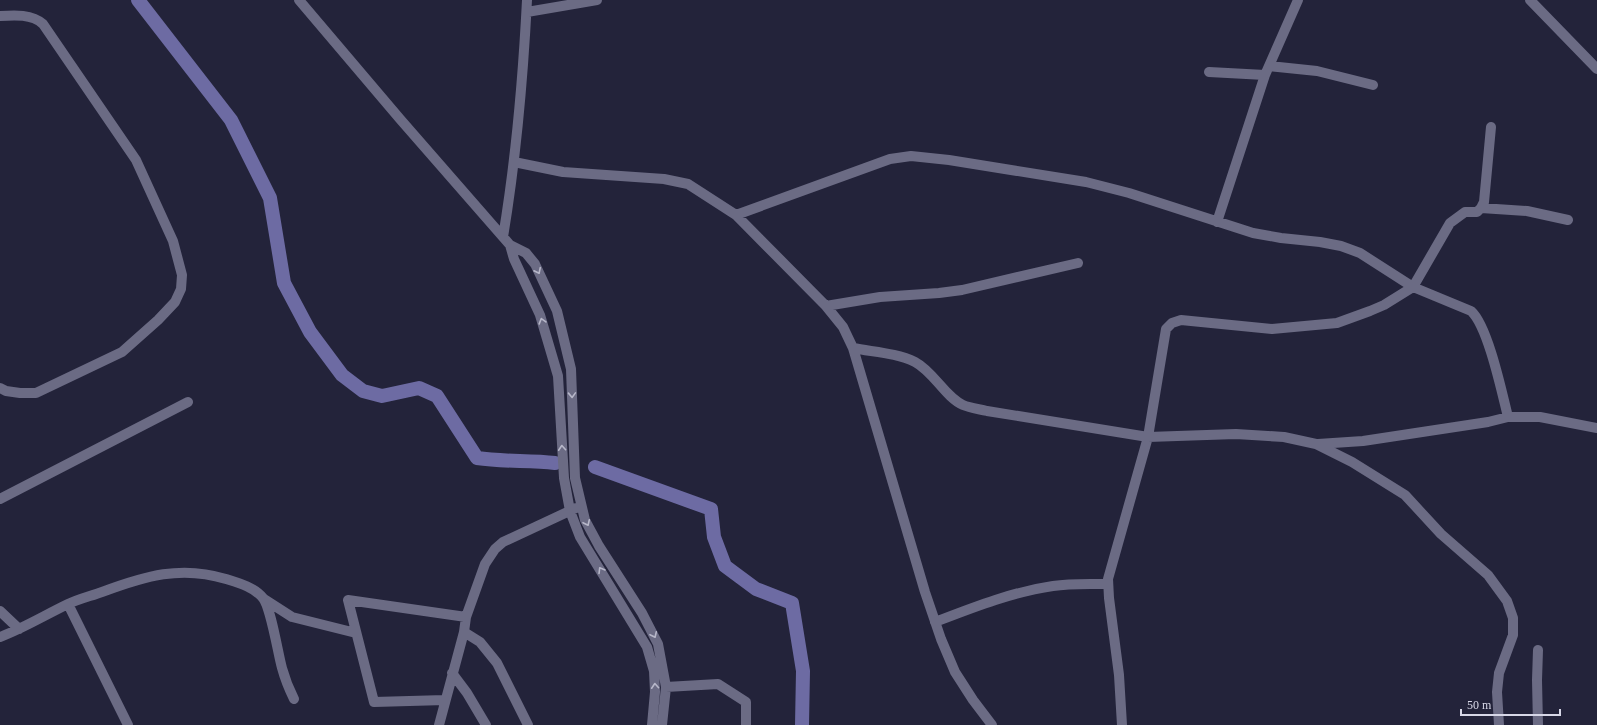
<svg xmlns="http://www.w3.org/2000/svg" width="1597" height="725" viewBox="0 0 1597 725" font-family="'Times New Roman',serif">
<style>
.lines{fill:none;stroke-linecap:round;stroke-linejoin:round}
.canal{stroke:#6d6ba3;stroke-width:14}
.minor{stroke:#6b6b84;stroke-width:10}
.oneway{stroke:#b7b7c9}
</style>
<rect width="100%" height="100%" fill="#23233a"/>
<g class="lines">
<!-- canal -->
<path class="canal" d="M138,0L231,120L270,198L284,283L310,332L342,375L363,391L382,396L419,388L437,396L477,458C503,462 529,460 555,463
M595,467L711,509L714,537L725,566L756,589L792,603L803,671L802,725"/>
<!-- minor -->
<path class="minor" d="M299,0L400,119L510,245L526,253L535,264L557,311L571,369L575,478L585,520L599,546L642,613L658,644L666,687L662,725
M1530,0L1597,69
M527,12L597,0
M0,16C15,15 32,14 43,24L136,160L173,241L182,275L181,289L175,302L158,320L122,352L36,393H20L6,391L0,388
M1269,66L1317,71L1373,85
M1209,72L1265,75
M514,162L563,172L664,179L688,184L736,215L826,306L843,327L853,348L925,592L941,639L955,672L973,700L992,725
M1481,208L1527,211L1568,220
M736,215L890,159L911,156L949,160L1086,182L1129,193L1253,233L1281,238L1320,242L1341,246L1360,253L1413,287L1471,311C1488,326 1502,393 1508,417
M1217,222L1265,75L1298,0
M503,237C516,159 523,79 527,0
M510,245L514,259L540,315L558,376L564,478L570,511L580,537L647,647L654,671L655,692L652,725
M826,306L880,297L939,293L962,290L1078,263
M853,348C873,352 897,353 915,362C934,372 945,397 963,405C970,408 979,409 987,411L1148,437L1236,434L1284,437L1316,444L1352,462L1405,495L1441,534L1488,575L1507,601L1513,618V635L1499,673L1497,692L1499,725
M1318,444L1363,441L1488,422L1508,417H1540L1597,428
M0,499L188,402
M264,599L292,617L356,633
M68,604L128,725
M0,611L19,629
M935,622C974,607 1012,592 1053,586C1071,583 1090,584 1108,584
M464,632L480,642L497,663L528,725
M0,637C24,628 45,615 68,604C79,599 91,596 102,592C145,576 181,565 226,579C239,583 254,587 263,598C271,608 278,654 282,668C285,679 289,689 294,699
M452,673L467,693L486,725
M666,687L718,684L746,702V725
M445,700L374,702L348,600L466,617
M439,725L464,632L466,617L485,564L495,549L503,542L576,508
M1122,725L1119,675L1109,598L1108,579L1148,437L1166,329L1172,323L1181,320L1272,329L1337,323L1370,311L1384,305L1413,287L1450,223L1465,212H1477L1481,208L1484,202L1491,127
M1538,725L1537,680L1538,650"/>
</g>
<!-- one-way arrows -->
<defs><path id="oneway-chevron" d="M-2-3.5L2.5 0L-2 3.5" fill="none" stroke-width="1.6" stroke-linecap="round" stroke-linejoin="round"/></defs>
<g class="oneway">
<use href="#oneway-chevron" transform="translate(538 271) rotate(64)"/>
<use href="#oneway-chevron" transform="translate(542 321) rotate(-106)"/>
<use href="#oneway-chevron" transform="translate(572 395) rotate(88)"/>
<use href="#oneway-chevron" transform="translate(562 448) rotate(-94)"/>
<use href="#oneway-chevron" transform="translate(587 523) rotate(65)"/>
<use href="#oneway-chevron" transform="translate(601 570) rotate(-121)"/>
<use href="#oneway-chevron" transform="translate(654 635) rotate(65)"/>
<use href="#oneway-chevron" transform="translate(655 686) rotate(-94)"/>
</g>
<!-- scale -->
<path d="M1461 709v6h99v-6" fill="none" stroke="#d7d7e7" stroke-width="2"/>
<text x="1467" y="709" font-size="12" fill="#d7d7e7" stroke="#23233a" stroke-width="3" paint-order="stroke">50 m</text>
</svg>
